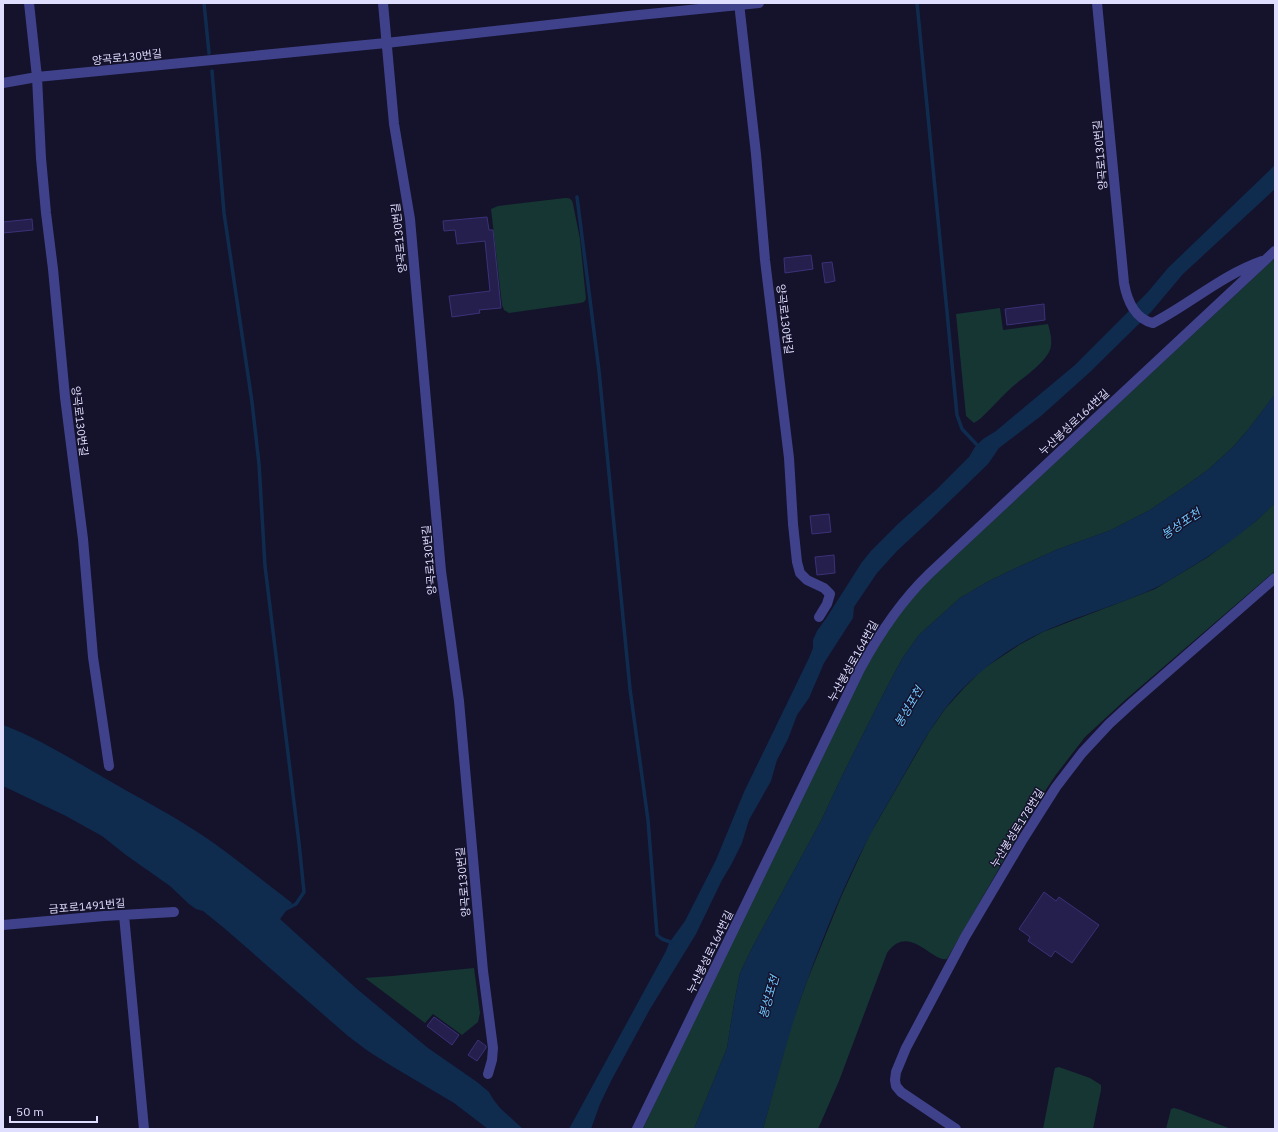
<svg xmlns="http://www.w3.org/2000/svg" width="1278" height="1132" viewBox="0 0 1278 1132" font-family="'IBM Plex Sans','Noto Sans KR',sans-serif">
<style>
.green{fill:#153632}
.water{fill:#0f2c4f}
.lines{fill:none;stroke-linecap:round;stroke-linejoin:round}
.stream{stroke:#0f2c4f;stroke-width:3.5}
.building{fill:#241f4d;stroke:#3a3278}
.minor{stroke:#3f428a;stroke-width:10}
.labels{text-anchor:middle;stroke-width:3;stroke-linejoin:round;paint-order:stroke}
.street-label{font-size:11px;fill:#dfdefe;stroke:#15122c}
.water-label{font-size:12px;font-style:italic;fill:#6fc6fb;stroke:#15122c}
</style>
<rect width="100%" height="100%" fill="#15122c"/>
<!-- green -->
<path class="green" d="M565,198C570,198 572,199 573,204L580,239L586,299L584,302L580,303L509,313L504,310L502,305L491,209L498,206Z
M1275,258V394L1274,396L1247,431L1233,447L1209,469L1184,487L1150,510L1111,530L1056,550L1016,568L987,582L960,598L919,635L902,659L888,685L843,774L822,819L753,946L740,973L734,1004L727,1048L694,1129H643L708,989L840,718L880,641L913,597L924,585Z
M1000,308L1003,330L1048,324C1050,331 1052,338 1051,346C1049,361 1022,378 1011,388C1000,398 991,409 980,419L974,423L966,416L956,314Z
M1275,503V571L1124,701L1085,737L1055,776L1035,806L947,959C932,963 909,922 887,953L839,1081L818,1129H763L790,1029L807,981L841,897L869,836L929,732L945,709L964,688L983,669L1019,645L1043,632L1155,589L1208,557L1256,521Z
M474,968L480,1013L478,1022L462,1035L433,1014L425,1023L365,978L392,976Z
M1059,1067L1090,1078L1101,1085V1090L1093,1129H1043L1054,1072L1055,1068Z
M1174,1108L1181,1110L1231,1129H1166L1171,1109Z"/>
<!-- water -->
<path class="water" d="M1275,165V189L1183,274L1151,312L1090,372L1041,416L999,448L988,464L926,524L897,551L877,573L854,607L853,618L824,663L809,698L797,715L788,739L777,760L771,781L749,820L742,843L731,865L722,880L696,934L650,1009L611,1081L600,1104L591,1129H569L666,951L669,943L685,921L716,860L744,792L809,658L813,648V640L817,631L827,617L862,562L871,551L899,523L937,489L969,457L975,447L983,439L996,431L1075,365L1147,293L1168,268Z
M1275,394V503C1249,530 1218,551 1186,570C1175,577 1164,584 1153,589C1109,609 1060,620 1018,645C990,662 964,684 944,710C926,734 912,761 897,787C888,803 878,819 870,835C845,882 825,932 807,981C789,1029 777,1080 763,1129H694L727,1048L734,1004L740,973L753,946L822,819L843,774L888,685L902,659L919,635L960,598L987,582L1016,568L1056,550L1111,530L1150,510L1184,487L1209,469L1233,447L1247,431Z
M3,725C40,739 73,760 108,780C139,798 172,815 202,835C233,856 262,880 292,903L280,919L357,989L428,1048L477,1082L489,1092L493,1099L500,1108L523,1129H488L454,1103L390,1065L368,1051L348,1036L224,928L203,911L196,909L189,904L170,886L126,855L102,836L66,816L3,786Z"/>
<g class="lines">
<!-- stream -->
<path class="stream" d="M204,3L209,53
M917,3L957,415L962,429L980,448
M212,71L224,213L252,402L259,464L265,566L299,843L304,892L296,904L286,909
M577,197L599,371L630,689L648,820L657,935L662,939L673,943"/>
</g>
<!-- building -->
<path class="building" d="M487,217L489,230H493L501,308L479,310L480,313L452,317L449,296L490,291L485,241L457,244L455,230L444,231L443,221Z
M32,219L33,230L3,233V222Z
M811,255L813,269L785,273L784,258Z
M832,262L835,281L825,283L822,263Z
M1044,304L1045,320L1007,325L1005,309Z
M829,514L831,532L812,534L810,516Z
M834,555L835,573L817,575L815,557Z
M1044,892L1056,901L1059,897L1099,925L1072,963L1055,951L1051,957L1028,941L1030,937L1019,929Z
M434,1017L459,1035L452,1045L427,1026Z
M478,1040L486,1046V1048L477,1061L468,1055Z"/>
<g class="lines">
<!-- minor -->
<path class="minor" d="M29,3L37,77L41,158L46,213L53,269L65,397L83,539L93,657L109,766
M383,3L394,124L410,219L441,571L459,701L483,971L493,1048L492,1060L488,1074
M739,3L756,154L765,260L789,458L793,524L797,562L800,573L807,580L824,588L830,594L827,604L819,617
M1097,3L1124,283C1127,300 1135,319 1153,323C1190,304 1222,275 1262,261
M3,83L37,77L386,43L629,16L759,3
M124,915L144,1129
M3,925L104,916L174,912
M637,1129L860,669C879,634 900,602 929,574L1275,251
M956,1129L901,1092L896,1086L895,1080L896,1072L906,1048L965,937L1023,839L1056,787L1082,753L1109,724L1133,702L1275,578"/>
</g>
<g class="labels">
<!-- street labels -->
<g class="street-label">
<text transform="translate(127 57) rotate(-6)" y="4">양곡로130번길</text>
<text transform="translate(1100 155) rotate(-95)" y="4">양곡로130번길</text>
<text transform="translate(399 238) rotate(-96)" y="4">양곡로130번길</text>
<text transform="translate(785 319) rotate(83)" y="4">양곡로130번길</text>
<text transform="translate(80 421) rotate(83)" y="4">양곡로130번길</text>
<text transform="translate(1074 422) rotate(-43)" y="4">누산봉성로164번길</text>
<text transform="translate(429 560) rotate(-95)" y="4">양곡로130번길</text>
<text transform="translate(853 661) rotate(-61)" y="4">누산봉성로164번길</text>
<text transform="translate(1017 828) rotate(-58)" y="4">누산봉성로178번길</text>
<text transform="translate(463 882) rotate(-95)" y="4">양곡로130번길</text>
<text transform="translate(87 906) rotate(-5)" y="4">금포로1491번길</text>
<text transform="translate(710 952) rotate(-64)" y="4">누산봉성로164번길</text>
</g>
<!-- water labels -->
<g class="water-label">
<text transform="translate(1181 524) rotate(-34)" y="4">봉성포천</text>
<text transform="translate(909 707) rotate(-59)" y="4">봉성포천</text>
<text transform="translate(769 997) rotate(-74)" y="4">봉성포천</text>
</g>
</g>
<!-- border -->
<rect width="1278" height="1132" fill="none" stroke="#dfdefe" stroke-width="8"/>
<!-- scale -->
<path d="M10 1116v6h87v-6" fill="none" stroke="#dfdefe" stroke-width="2"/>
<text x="16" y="1116" font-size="12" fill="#dfdefe" stroke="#15122c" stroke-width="3" paint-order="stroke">50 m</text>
</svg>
